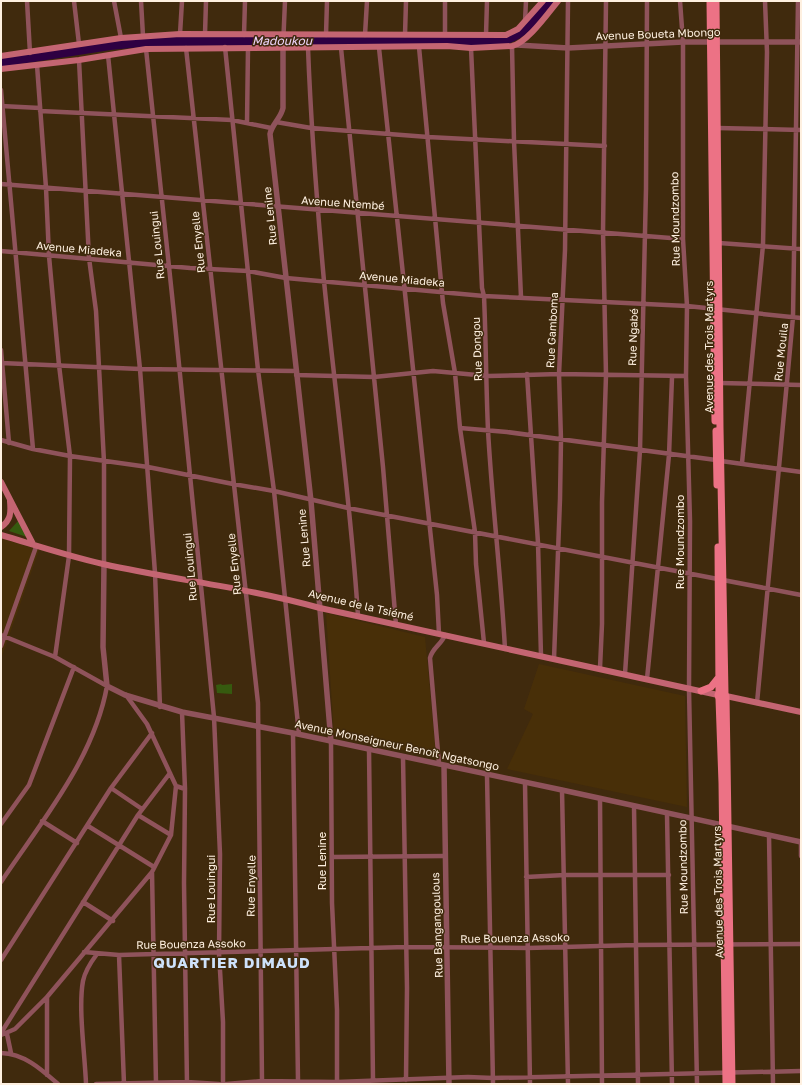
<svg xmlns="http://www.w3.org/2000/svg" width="802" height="1085" viewBox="0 0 802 1085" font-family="'Golos Text',sans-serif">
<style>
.built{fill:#482f08}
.green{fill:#365a0f}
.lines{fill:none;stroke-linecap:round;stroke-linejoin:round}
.river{stroke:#2e0042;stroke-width:10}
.minor{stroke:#8f535b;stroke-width:4.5}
.tertiary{stroke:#8f535b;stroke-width:5.5}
.secondary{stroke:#c46572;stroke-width:6}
.primary{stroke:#ec7285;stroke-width:7}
.labels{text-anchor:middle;stroke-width:3;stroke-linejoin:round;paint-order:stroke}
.street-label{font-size:11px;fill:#fef0e0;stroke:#402a0d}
.water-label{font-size:12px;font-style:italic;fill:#eed5fd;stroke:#402a0d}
.district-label{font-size:15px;font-weight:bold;letter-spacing:1px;fill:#cee2fb;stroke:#402a0d}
</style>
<rect width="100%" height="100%" fill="#402a0d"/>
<!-- built -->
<path class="built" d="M1,538L39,550L1,659Z
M326,613L425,637L436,757L334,735Z
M539,664L685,696L687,807L507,769L533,714L524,709Z"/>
<!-- green -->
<path class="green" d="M18,521L27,537L9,531Z
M221,684L222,685L232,684V694L217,693L216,685Z"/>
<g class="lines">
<!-- river -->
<path class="river" d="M1,62L110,45L152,41L504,40C525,34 536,18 549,1"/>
<!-- minor -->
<path class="minor" d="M27,1L30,53
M74,1L79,44
M114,1L121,38
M141,1L143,36
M680,1L683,42V239L687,306L686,376L690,521L689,689L697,1084
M525,21L526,1
M180,34L182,1
M205,34L206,1
M244,35L245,1
M326,35L327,1
M365,35L367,1
M405,35L406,1
M445,35V1
M486,35L487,1
M512,46L514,141L521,297
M225,47L258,370L274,491L299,734
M283,47L285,1
M419,47L443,303L455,373L460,428L475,532L476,564L484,643
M186,48L258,703L262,1081
M308,48C311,126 317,204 324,281C335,393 351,504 358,616
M341,48L383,467L396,625
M379,48L437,595L439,634
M471,48L482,288L484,296C486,341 486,385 488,430C492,503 501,576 505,649
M146,49L174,314L214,717L220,854L219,953L223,1022V1084
M108,55L140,369L155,573L160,707
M79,60L89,258L96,311L99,367L104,462V564
M37,65L46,188L49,256L59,365L70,456L69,556L55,657
M1,90L33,449
M1,106L40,108
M40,111L232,120L271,128
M276,122L311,128L428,137L605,146
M247,123L248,48
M717,128L801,130
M1,184L683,239
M719,243L801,249
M1,251L190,268L248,271L286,278L484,296L687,306L801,318
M1,350L9,443
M1,363L140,369L296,371
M527,374L538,543L541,656
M296,375L374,377L433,371L488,376L559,374L686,376
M720,383L801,385
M460,428L507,432L716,460
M1,440L33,449L70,456L148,467L233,484L274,491L348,508L801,595
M721,461L801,472
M742,463L763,245L767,52L765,1
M1,635L55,657L107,686C94,759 41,822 1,882
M1,646L36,547
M554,659L560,499L561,440L559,374L565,250L568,1
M600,668L602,624V502L606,375L603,232L606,1
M625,674L640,450L646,189L647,1
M647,679L669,455L672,377
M126,695L147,724L176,786
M757,703L793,317L798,1
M182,712L185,789L184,883L187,1084
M293,733L298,1081
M331,742L332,903L337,1010V1082
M369,749L373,1080
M403,757L407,988L406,1080
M439,764L430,658C432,648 442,644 445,635
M487,775L493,1084
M525,783L530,1084
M111,788L142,809
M562,790L568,1084
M600,799L602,1084
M634,806L638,1084
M667,814L672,1084
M138,815L171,835
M42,821L77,843
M1,824L29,785L74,667
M88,826L154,867
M769,835L773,1084
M801,842V856
M332,857L445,856
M152,872L156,1084
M526,877L565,875H669
M83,902L113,921
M84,952L119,955L406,947L528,948L635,945L801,944
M119,955L124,1084
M1,960L111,788L152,733
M47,997V1075
M1,1033L138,815L170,773
M7,1034L11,1053
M1,1035L15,1029L47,997L152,872L171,835L176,786L185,789
M1,1053C25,1054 41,1069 58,1084
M86,1084C85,1055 78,1008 83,981C85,971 91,962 97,954
M96,1084L187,1082L219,1084
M226,1084L262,1081L337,1082L468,1077L493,1078L801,1071"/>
<!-- tertiary -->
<path class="tertiary" d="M517,45L568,48L683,42H801
M283,47V108C281,118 272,124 270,134L311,501L331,742
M104,564L103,647L107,686L125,695L182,712L293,733L562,790L801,842
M444,766L449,1084"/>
<!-- secondary -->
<path class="secondary" d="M1,56L121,38L180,34L506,35L518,29L543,1
M1,69L79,60L146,49L447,46L471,48L512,46C527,43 548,13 558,1
M1,482L33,544
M1,527C11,520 11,513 10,501
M1,535C35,545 68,556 103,564C175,580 249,588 320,608L718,695
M726,696L801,712"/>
<!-- primary -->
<path class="primary" d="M710,1L715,421
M716,1L720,428L725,693
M716,431L717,485
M718,547L719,692
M701,691L711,687L719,677
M719,699L722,783L726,1084
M725,699H719L718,695L719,692H724L726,696L732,1084"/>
</g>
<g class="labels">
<!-- street labels -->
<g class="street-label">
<text transform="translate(658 34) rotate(-2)" y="4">Avenue Boueta Mbongo</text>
<text transform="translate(343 203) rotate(4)" y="4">Avenue Ntembé</text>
<text transform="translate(270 216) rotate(-96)" y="4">Rue Lenine</text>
<text transform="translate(675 219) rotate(-91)" y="4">Rue Moundzombo</text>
<text transform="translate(198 242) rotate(-96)" y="4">Rue Enyelle</text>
<text transform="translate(157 245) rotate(-96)" y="4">Rue Louingui</text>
<text transform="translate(79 249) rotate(5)" y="4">Avenue Miadeka</text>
<text transform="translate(402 279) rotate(5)" y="4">Avenue Miadeka</text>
<text transform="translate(552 330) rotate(-87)" y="4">Rue Gamboma</text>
<text transform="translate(633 337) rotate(-88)" y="4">Rue Ngabé</text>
<text transform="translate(709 347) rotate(-90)" y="4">Avenue des Trois Martyrs</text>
<text transform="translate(477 349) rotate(-92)" y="4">Rue Dongou</text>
<text transform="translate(781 352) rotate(-84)" y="4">Rue Mouila</text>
<text transform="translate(304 538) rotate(-95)" y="4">Rue Lenine</text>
<text transform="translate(680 542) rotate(-90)" y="4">Rue Moundzombo</text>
<text transform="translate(234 564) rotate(-96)" y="4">Rue Enyelle</text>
<text transform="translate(190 567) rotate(-95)" y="4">Rue Louingui</text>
<text transform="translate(361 605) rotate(13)" y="4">Avenue de la Tsiémé</text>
<text transform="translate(397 745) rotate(12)" y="4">Avenue Monseigneur Benoît Ngatsongo</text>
<text transform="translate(322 861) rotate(-90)" y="4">Rue Lenine</text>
<text transform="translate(683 867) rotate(-91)" y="4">Rue Moundzombo</text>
<text transform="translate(251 886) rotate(-89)" y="4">Rue Enyelle</text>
<text transform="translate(211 889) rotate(-90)" y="4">Rue Louingui</text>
<text transform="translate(718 892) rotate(-91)" y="4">Avenue des Trois Martyrs</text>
<text transform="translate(437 925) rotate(-92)" y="4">Rue Bangangoulous</text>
<text transform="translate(515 938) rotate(-1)" y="4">Rue Bouenza Assoko</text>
<text transform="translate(191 944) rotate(-1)" y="4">Rue Bouenza Assoko</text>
</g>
<!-- water labels -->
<g class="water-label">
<text x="282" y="45">Madoukou</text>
</g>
<!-- district labels -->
<g class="district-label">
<text x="232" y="968">QUARTIER DIMAUD</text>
</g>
</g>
<!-- border -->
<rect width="802" height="1085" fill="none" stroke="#fef0e0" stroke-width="4"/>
</svg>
